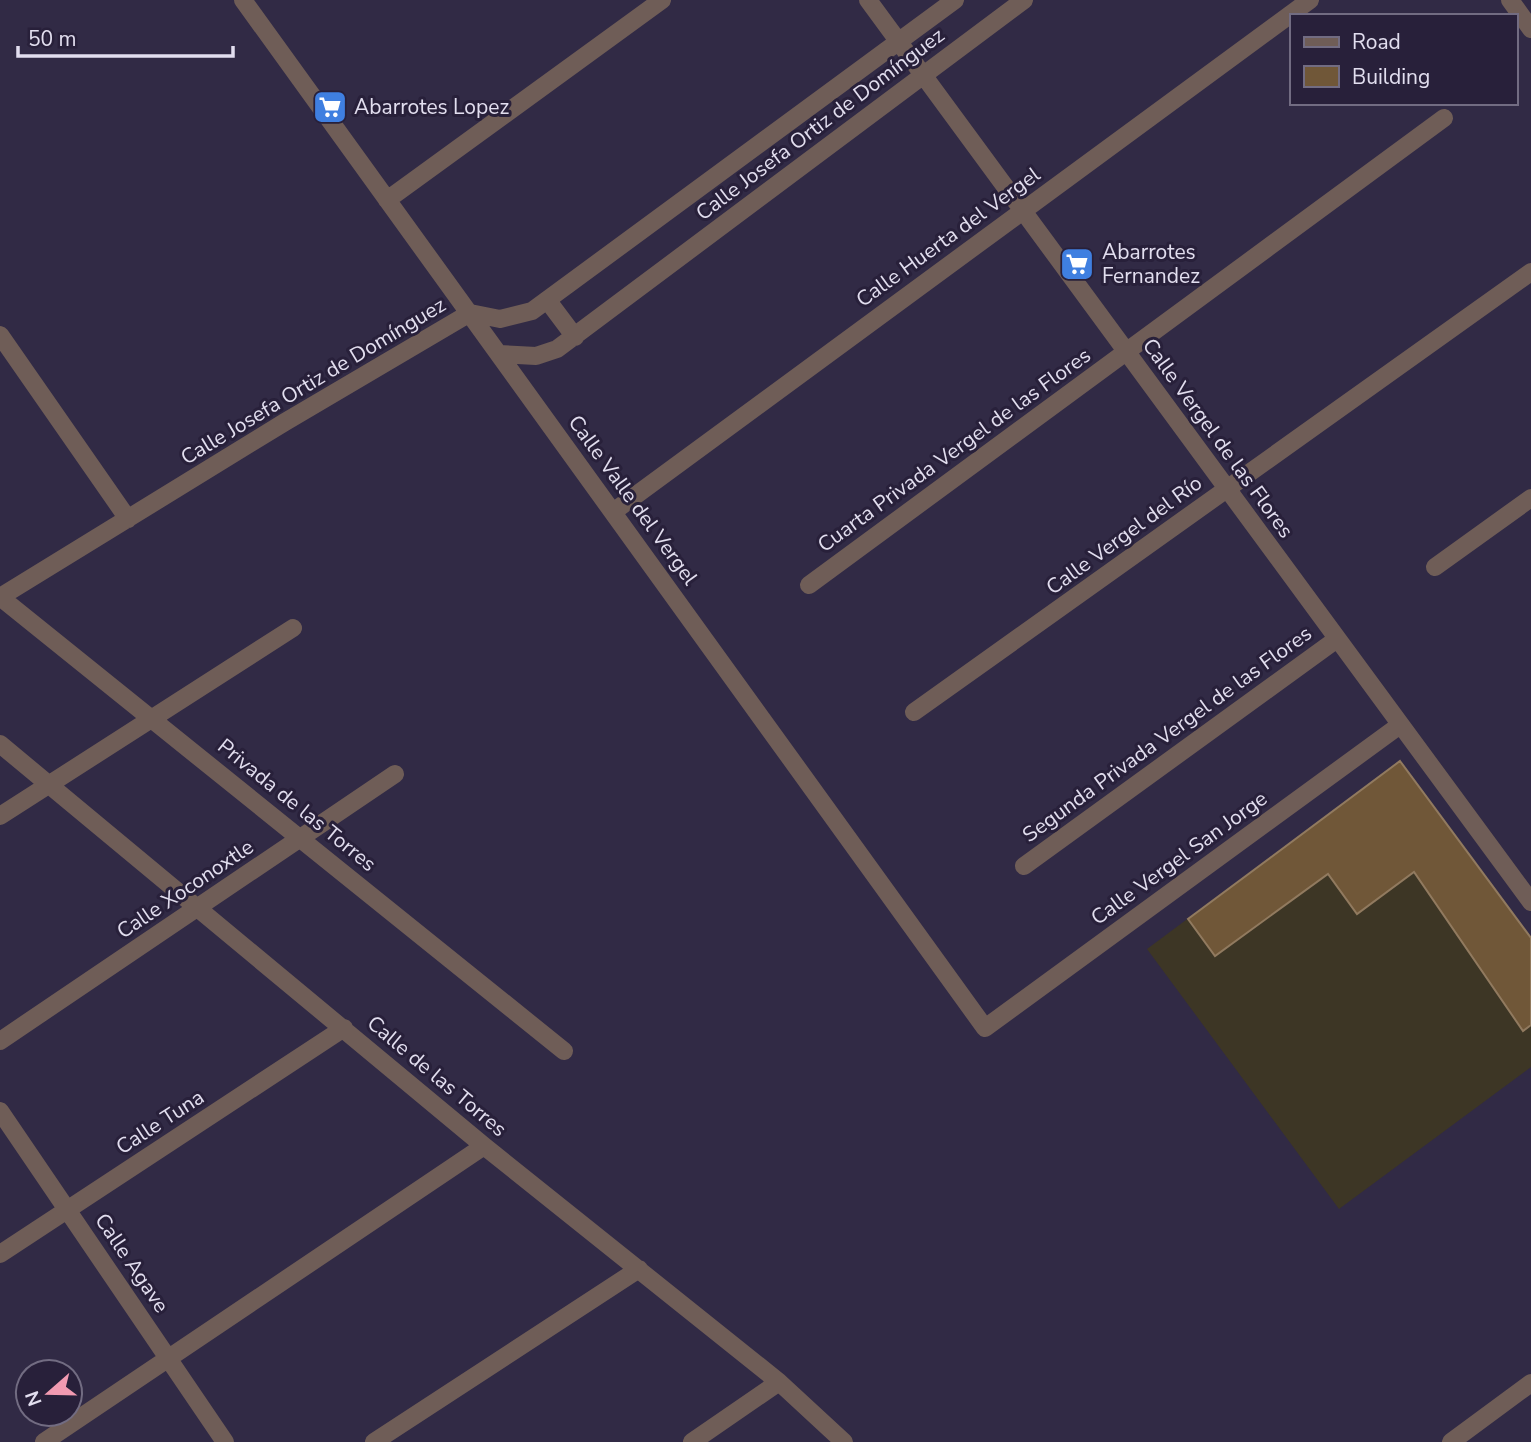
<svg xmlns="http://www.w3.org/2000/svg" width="1531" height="1442" viewBox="0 0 1531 1442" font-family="'Nunito Sans',sans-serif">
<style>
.education{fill:#3d3625}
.building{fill:#705738;stroke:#917a5f;stroke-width:2}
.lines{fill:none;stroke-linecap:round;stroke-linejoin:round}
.minor{stroke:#6f5d57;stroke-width:18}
.labels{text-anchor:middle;stroke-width:6;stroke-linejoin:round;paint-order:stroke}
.poi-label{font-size:21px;fill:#e2deef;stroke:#28203a;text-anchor:start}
.street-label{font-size:21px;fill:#e2deef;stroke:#28203a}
</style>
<rect width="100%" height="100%" fill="#312a45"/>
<!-- education -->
<path class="education" d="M1400,761L1531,938V1067L1339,1209L1147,949Z"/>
<!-- building -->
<path class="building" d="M1400,761L1531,938V1025L1523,1031L1414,872L1357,914L1328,874L1215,956L1188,919Z"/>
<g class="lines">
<!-- minor -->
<path class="minor" d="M243,0L985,1028L1400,725
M868,0L1531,902
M1510,0L1531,29
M387,200L662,0
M548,301L575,337
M0,335L128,519
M499,354L536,356L557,349L1024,0
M613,512L1310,0
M1435,567L1531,498
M809,585L1444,118
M0,597L285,422L470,313L500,319L532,311L955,0
M0,597L564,1051
M914,712L1531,272
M0,744L484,1146L779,1382L844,1442
M0,816L293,628
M1024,866L1337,639
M0,1041L395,774
M0,1111L225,1442
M0,1254L344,1028
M44,1442L484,1146
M374,1442L639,1269
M692,1442L779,1382
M1451,1442L1531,1383"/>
</g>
<!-- icons -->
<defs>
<g id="supermarket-square" transform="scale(1.75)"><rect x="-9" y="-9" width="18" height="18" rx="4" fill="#3f7fe0" stroke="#28203a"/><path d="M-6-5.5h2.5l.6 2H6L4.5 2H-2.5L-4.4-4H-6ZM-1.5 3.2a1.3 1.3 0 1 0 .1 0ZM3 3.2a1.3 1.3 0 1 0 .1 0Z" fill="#fff"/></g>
</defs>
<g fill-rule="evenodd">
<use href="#supermarket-square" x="330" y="107"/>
<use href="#supermarket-square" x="1077" y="264"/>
</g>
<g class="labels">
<!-- poi labels -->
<g class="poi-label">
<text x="354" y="114">Abarrotes Lopez</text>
<text x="1102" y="259">Abarrotes<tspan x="1102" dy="24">Fernandez</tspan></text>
</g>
<!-- street labels -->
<g class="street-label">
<text transform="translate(820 124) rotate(-37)" y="7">Calle Josefa Ortiz de Domínguez</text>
<text transform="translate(948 237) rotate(-36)" y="7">Calle Huerta del Vergel</text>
<text transform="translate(313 381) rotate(-31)" y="7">Calle Josefa Ortiz de Domínguez</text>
<text transform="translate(1218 438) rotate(54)" y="7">Calle Vergel de las Flores</text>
<text transform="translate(954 450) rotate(-36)" y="7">Cuarta Privada Vergel de las Flores</text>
<text transform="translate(633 500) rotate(54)" y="7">Calle Valle del Vergel</text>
<text transform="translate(1124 535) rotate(-36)" y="7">Calle Vergel del Río</text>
<text transform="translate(1167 734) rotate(-36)" y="7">Segunda Privada Vergel de las Flores</text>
<text transform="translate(297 805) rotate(39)" y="7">Privada de las Torres</text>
<text transform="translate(1179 858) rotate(-36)" y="7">Calle Vergel San Jorge</text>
<text transform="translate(185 889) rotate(-34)" y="7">Calle Xoconoxtle</text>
<text transform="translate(437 1076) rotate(40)" y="7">Calle de las Torres</text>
<text transform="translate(160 1122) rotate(-33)" y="7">Calle Tuna</text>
<text transform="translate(132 1263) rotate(56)" y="7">Calle Agave</text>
</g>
</g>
<!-- legend -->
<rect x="1290" y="14" width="228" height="91" fill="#28203a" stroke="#726c82" stroke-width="2"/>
<rect x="1304" y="37" width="35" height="10" fill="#6f5d57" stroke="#726c82" stroke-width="2"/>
<text x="1352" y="49" font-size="21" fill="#e2deef">Road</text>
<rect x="1304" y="66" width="35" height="21" fill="#705738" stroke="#726c82" stroke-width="2"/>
<text x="1352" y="84" font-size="21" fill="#e2deef">Building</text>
<!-- north arrow -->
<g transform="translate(49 1393) rotate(250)"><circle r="33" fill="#28203a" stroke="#726c82" stroke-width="2"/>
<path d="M0-5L12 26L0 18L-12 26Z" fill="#f19ab1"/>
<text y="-10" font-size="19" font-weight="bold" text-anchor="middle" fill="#e2deef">N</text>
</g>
<!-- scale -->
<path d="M18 46v10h215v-10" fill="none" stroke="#e2deef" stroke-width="3.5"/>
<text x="28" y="46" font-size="21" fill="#e2deef" stroke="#28203a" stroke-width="5" paint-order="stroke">50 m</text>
</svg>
